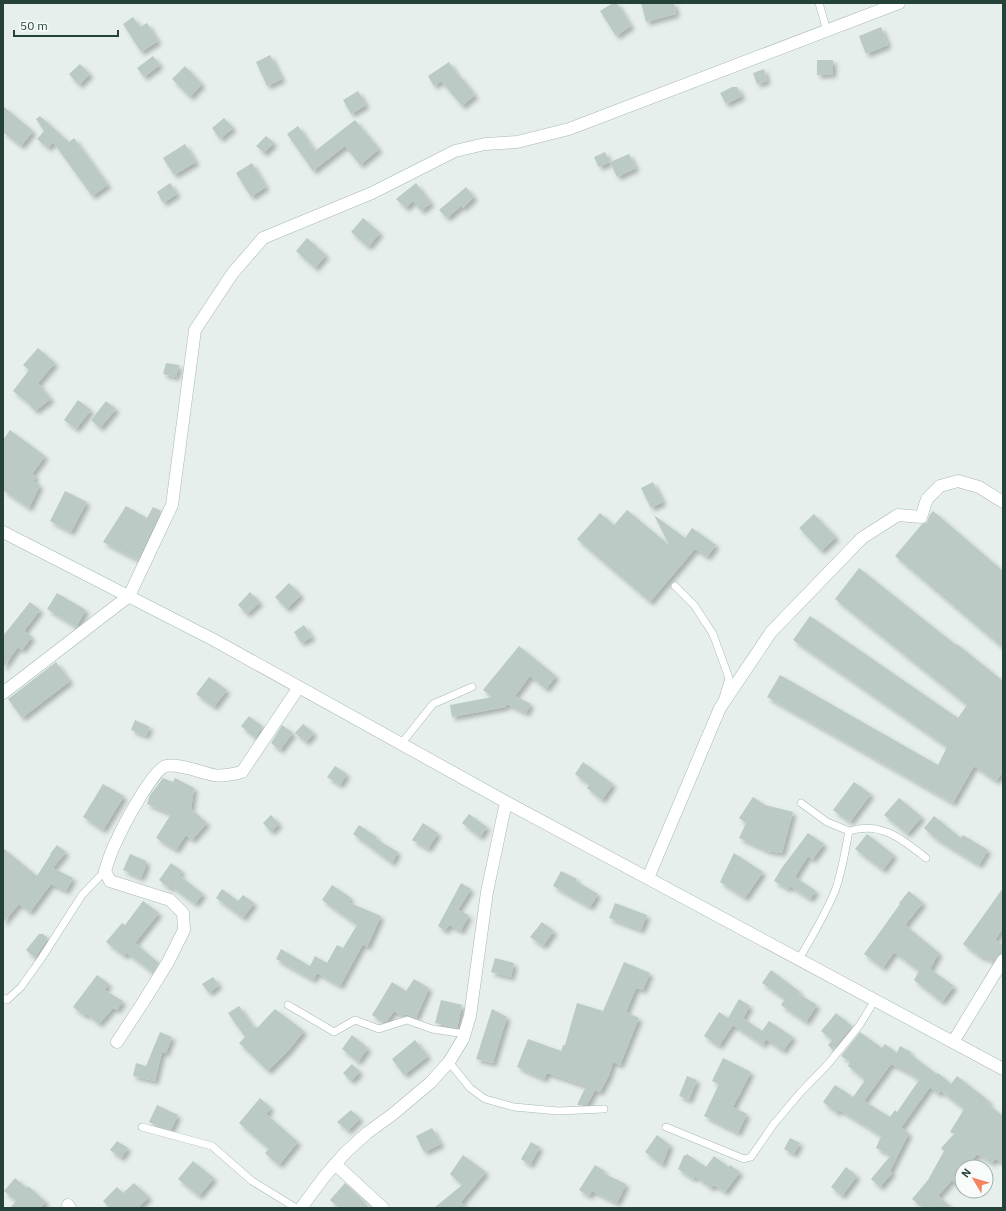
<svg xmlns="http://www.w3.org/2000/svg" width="1006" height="1211" viewBox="0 0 1006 1211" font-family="'IBM Plex Sans',sans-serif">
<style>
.building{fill:#bbcac4;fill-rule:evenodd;filter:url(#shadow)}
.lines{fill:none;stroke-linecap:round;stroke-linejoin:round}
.lane-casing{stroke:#a8b8b2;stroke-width:8}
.street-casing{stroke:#a8b8b2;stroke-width:13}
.lane{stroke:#fff;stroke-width:7}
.street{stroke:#fff;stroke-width:12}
</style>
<defs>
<filter id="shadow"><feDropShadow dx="3.5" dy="3.5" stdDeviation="2" flood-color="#0004"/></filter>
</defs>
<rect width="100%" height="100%" fill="#e6efeb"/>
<!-- building -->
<path class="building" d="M613,3H617L631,26L616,36L600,11Z
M641,3H674L676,14L646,22Z
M133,17L140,27L147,23L158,41L141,52L123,24Z
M881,27L888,45L866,54L859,36Z
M270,55L282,79L267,86L256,62Z
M153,56L160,65L144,77L137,68Z
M817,60H833V74L817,75Z
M449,62L459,77L460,76L475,95L462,106L441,81L434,86L428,76Z
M80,64L90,74L79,85L69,74Z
M185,66L202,84L190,97L172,79Z
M764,69L767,81L757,84L753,73Z
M732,87H737L742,96L726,104L720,93Z
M358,91L366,105L351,114L343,100Z
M3,106L33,131L21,146L3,132Z
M40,116L69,142L74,138L108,185L92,196L53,142L48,148L37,139L44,131L36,119Z
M224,118L233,128L220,139L212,128Z
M355,120L379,149L360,165L345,146L313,171L287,134L298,126L315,151Z
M266,136L274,143L264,153L256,146Z
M185,144L196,162L174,175L163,158Z
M605,152L610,162L599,167L594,157Z
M629,154L636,168L617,177L610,162Z
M252,163L266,187L251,197L236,173Z
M170,183L177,194L163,203L157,192Z
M416,183L431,203L421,211L413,201L406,208L396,199Z
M466,187L474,197L463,208L461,206L447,218L439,210Z
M363,218L380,233L368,247L351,232Z
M307,238L326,255L315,268L296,251Z
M38,348L55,363L38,383L51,399L35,411L27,402L13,391L29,370L23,365Z
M166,363L179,365L176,377L163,374Z
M78,400L91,410L76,429L64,420Z
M106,401L116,409L100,428L91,420Z
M10,430L45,456L32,474L36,477L33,481L40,485L29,508L3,490V440Z
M653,482L663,502L651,508L641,488Z
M65,491L87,502L71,532L50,521Z
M126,506L147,518L153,507L161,511L138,560L103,542Z
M627,510L669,545L654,515L685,538L692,528L716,545L707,557L695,549L650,602L577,539L600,513L614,525Z
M933,511L1003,571V648L895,556L922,524L927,522L929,516Z
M814,514L836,537L821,551L799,528Z
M859,568L956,645L957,644L1003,681V772L996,781L974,766L953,803L767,697L780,675L938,765L947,747L793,640L810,616L958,718L967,705L835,599Z
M289,583L301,595L287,609L275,597Z
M250,592L260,602L247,614L238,605Z
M57,593L86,610L76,627L47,609Z
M30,602L40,610L24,631L32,637L22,650L18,647L3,668V636Z
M304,625L312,637L301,643L294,632Z
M519,646L556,676L546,689L530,676L515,696L531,704L526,713L507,704L505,707L452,717L450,705L492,697L483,690Z
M56,662L70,681L22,718L8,699Z
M209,677L227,690L214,707L196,694Z
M249,716L263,727L255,738L241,726Z
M135,720L150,727L146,736L131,730Z
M303,724L314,733L306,742L295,733Z
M282,725L293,733L280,750L271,743Z
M583,762L613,784L602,800L587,788L589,785L575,774Z
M335,766L347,774L340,785L327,777Z
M163,778L173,782L175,778L194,788L191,809L207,823L192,840L186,835L176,850L156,838L171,814L147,804L150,795Z
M854,782L871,794L850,822L833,810Z
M103,784L124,796L103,830L83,817Z
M753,797L765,805L793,812L782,853L768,851L739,838L746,823L739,818Z
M899,798L922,817L907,834L884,815Z
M469,814L487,827L480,837L462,823Z
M271,815L279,824L271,832L263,823Z
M934,816L961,838L963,835L988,850L979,865L935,838L924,828Z
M423,823L438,833L428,849L412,840Z
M359,825L377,837L376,839L398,852L392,863L353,834Z
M808,833L824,844L812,860L808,856L795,877L816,891L810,899L790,886L788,889L774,881L781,869Z
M867,834L894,855L883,870L855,849Z
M57,845L66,852L53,868L73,878L66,891L51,884L30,912L19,904L3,923V848L37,876L51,854H50Z
M734,853L763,872L745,898L720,882Z
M130,854L146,861V866L141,878L123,870Z
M171,863L182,871L179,875L203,894L195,904L171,886L169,888L159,880Z
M561,871L577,879L576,881L598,894L590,907L553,886Z
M461,883L471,889L458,910L469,915L461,931L449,925L445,931L438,926Z
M332,885L351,898L348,902L381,916L367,947L363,944L340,986L317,973L313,980L276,959L281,949L310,966L315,956L327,963L337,945L343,948L357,925L322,900Z
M1003,888V928L995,940L1003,945V953L999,954L993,962L983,956L982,958L963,944Z
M222,889L238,901L243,895L254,903L243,918L216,898Z
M909,891L923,903L905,925L939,953L930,969L954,986L942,1002L914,980L919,971L894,952L883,968L864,954L900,904L899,903Z
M143,901L159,913L135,943L159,963L153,973L127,953L124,956L106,942L122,923L125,925Z
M615,903L647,915L641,930L609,918Z
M542,922L554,931L543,946L530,937Z
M39,934H43L48,938L35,958L26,950Z
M495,958L514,963L511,977L491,972Z
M624,962L650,973L643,990L636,988L626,1012L639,1018L620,1065L613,1062L609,1075L600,1092L595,1090L587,1105H577L586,1086L547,1073L544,1079L517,1067L528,1039L561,1051L563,1045H565L577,1003L603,1011Z
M771,970L800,992L799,994L817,1005L806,1022L781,1005L785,999L762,983Z
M97,975L109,984L104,990L123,1001L117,1010L113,1008L99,1024L87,1014L85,1016L73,1007Z
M213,977L219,985L209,993L202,984Z
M414,979L429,988L416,1018L405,1014L403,1016L394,1011L387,1021L383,1022L372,1015L392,982L406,991Z
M739,999L750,1006L743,1018L762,1031L769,1021L793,1037L783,1051L766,1039L763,1045L733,1025L719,1046L704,1036L719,1012L728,1018Z
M441,1000L462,1005L457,1028L435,1023Z
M239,1006L254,1028L255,1026L257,1028L275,1009L304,1031L288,1051L268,1071L239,1043L245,1037L228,1013Z
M492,1009L507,1017L493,1063L476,1059Z
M836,1013L852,1026L833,1050L828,1045L832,1040L821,1031Z
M160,1032L172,1037L166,1053L162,1052L155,1081L133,1076L136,1063L146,1066Z
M860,1032L882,1048L885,1044L897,1053L900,1046L911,1052L910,1054L937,1074L938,1073L951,1084L957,1076L989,1101L988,1104L1003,1116V1162L995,1159L992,1163L977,1154L967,1167H962V1188L952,1180L938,1196L952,1208H923L912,1199L928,1180L944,1151L941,1148L954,1134L950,1132L964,1109L941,1091L938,1094L930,1087L901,1128L909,1133L890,1171L892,1173L880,1187L871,1179L891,1155L876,1148L881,1136L866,1126L839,1110L837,1113L823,1102L835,1085L853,1097L865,1080L848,1066L850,1062L841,1056ZM891,1064L906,1071L919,1080L897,1112L895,1110L890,1117L864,1101Z
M352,1035L368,1048L358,1062L342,1049Z
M415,1040L428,1056L404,1075L392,1059Z
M723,1058L751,1072L733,1107L747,1114L738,1133L704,1116L719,1084L712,1081Z
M352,1064L360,1072L351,1081L343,1073Z
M687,1076L697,1080L689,1100L679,1096Z
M260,1098L271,1108L266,1114L298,1142L279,1165L265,1153L269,1149L239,1123Z
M157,1105L178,1115L171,1130L158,1126L149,1122Z
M351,1110L360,1118L348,1131L337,1122Z
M432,1128L441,1144L424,1152L416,1136Z
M657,1135L670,1145L662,1165L645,1152Z
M790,1138L800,1143L794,1154L784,1149Z
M117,1141L128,1148L121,1158L110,1150Z
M531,1142L540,1147L530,1165L521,1159Z
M687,1154L706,1167L714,1156L729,1167L730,1165L740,1172L725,1192L714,1185L711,1188L695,1176L693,1179L678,1169L684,1155L685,1156Z
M463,1155L486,1172L461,1202L467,1208H434L462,1185L450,1174Z
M193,1161L214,1178L199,1196L178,1179Z
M595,1165L605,1171L603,1173L626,1184L617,1203L592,1191L589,1196L579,1190Z
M846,1167L857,1176L842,1196L831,1187Z
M15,1178L27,1188L28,1186L46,1202L40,1208H10L16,1201L4,1191Z
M134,1183L149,1197L138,1208H110L103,1201L117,1187L123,1193Z
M345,1183L360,1197L369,1208H339L330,1200Z"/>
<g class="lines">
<!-- lane casing -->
<g class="lane-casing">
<path id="lane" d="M819,3L827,31
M675,586L694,605L713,634L729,678L723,698
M401,744L433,704L472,687
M849,831C881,821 902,839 926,858
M799,959C812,937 825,915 835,891C842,872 845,851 849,831L827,822L801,803
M3,998L7,1000L21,987L41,959L82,895L105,871
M288,1005L334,1032L355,1020L379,1029L407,1020L432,1029L465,1034
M449,1062L470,1088L485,1099L514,1107L558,1111L604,1109
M142,1127L212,1146L252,1181L296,1208
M666,1127L744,1159L751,1157L773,1125L800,1093L828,1064L859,1026L875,1000"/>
</g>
<!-- street casing -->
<g class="street-casing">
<path id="street" d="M3,532L214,640L506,802L1003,1069
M3,693L129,596L172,505L195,330L232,274L263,238L372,193L455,151L485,144L517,142L569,129L899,3
M648,878L720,708L771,632L862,538L898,515L921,517L927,499L940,486L958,481L979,487L1003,502
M117,1042L142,1004L168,962L184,930L183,913L170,900L110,881L105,871C108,862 111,851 116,842C122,828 153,769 166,766C178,763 202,773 214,775C223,777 233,774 242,772L299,687
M953,1042L1003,960
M335,1164L383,1208
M68,1205L70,1208
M301,1208L324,1177L345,1153L367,1133L393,1114L430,1083L449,1062L463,1039L470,1016L487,892L506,802"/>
</g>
<!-- lane -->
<use href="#lane" class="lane"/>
<!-- street -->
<use href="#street" class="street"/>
</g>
<!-- border -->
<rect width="1006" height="1211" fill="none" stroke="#24423a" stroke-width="8"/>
<!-- north arrow -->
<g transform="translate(974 1179) rotate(308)"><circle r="19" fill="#f7fbf9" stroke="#a3b1ad"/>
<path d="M0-3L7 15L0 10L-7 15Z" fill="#f4845f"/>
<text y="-6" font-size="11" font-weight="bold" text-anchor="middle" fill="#24423a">N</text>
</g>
<!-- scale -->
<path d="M14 30v6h104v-6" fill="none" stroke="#24423a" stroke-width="2"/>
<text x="20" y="30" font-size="12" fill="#24423a" stroke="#f7fbf9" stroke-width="3" paint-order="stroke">50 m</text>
</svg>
